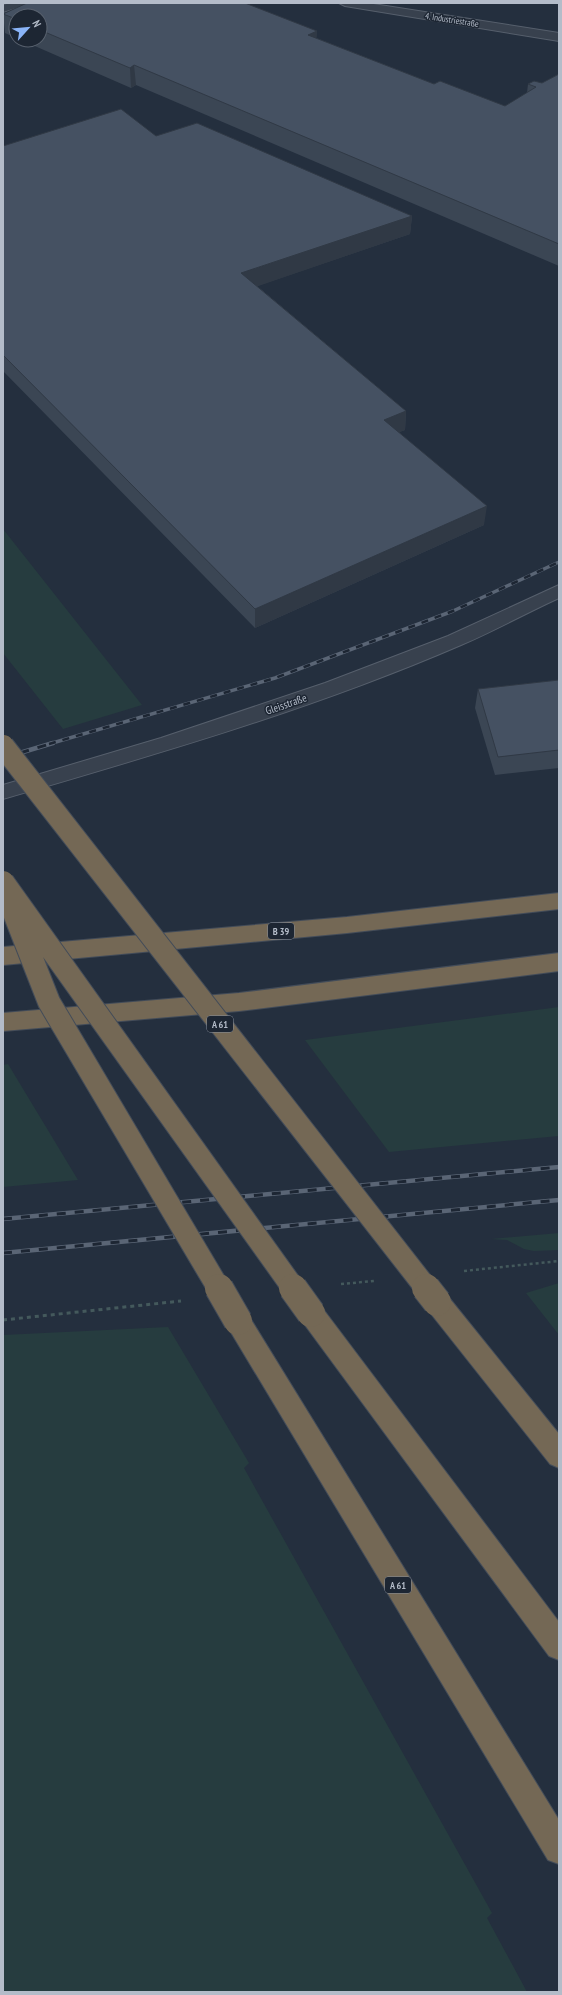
<svg xmlns="http://www.w3.org/2000/svg" width="562" height="1995" viewBox="0 0 562 1995" font-family="'PT Sans Narrow',sans-serif">
<style>
.green{fill:#263c3f}
.lines{fill:none;stroke-linecap:round;stroke-linejoin:round}
.street-casing{stroke:#565f6c;stroke-width:2}
.highway-casing{stroke:#434c59;stroke-width:2}
.path-far1{stroke:#44595c;stroke-width:2.5;stroke-dasharray:3 3;stroke-linecap:butt}
.path{stroke:#44595c;stroke-width:3;stroke-dasharray:4 4;stroke-linecap:butt}
.street{fill:#38414e;fill-rule:evenodd}
.highway{fill:#746855;fill-rule:evenodd}
.rail-far1-casing{stroke:#5a6575;stroke-width:3.5}
.rail-casing{stroke:#5a6575;stroke-width:4.5}
.rail-far1{stroke:#1d2633;stroke-width:2.5;stroke-dasharray:7;stroke-linecap:butt}
.rail{stroke:#1d2633;stroke-width:3;stroke-dasharray:9;stroke-linecap:butt}
.highway-bridge-far1-casing{stroke:#434c59;stroke-width:24;stroke-linecap:butt}
.highway-bridge-casing{stroke:#434c59;stroke-width:30;stroke-linecap:butt}
.highway-bridge-far1{stroke:#746855;stroke-width:22}
.highway-bridge{stroke:#746855;stroke-width:28}
.wall{fill:#3b4654}
.shaded-wall{fill:#303945}
.building{fill:#455162;stroke:#303945}
.labels{text-anchor:middle;stroke-width:3;stroke-linejoin:round;paint-order:stroke}
.far-street-label{font-size:9px;fill:#b4bcc9;stroke:#1d2633}
.shield{fill:#1d2633;stroke:#878f9c;stroke-width:1}
.shield-label{font-size:10px;font-weight:bold;fill:#b4bcc9}
.street-label{font-size:11px;fill:#b4bcc9;stroke:#1d2633}
</style>
<rect width="100%" height="100%" fill="#242f3e"/>
<!-- green -->
<path class="green" d="M3,529L142,705L63,729L3,653Z
M559,1007V1136L389,1152L305,1040Z
M8,1064L78,1180L3,1187V1065Z
M559,1233V1250L534,1251L524,1249L507,1240L491,1239Z
M559,1283V1335L526,1293Z
M168,1327L249,1463L244,1468L492,1913L487,1918L527,1992H3V1335Z"/>
<g class="lines">
<!-- street casing -->
<g class="street-casing">
<path id="street" d="M10,3H27L25,5L3,12V5Z
M339,3H367L559,33V41L345,6Z
M559,585V598C526,613 494,631 461,645C313,709 157,754 3,799V785L161,738L325,683L448,636Z"/>
</g>
<!-- highway casing -->
<g class="highway-casing">
<path id="highway" d="M559,893V909L347,933L3,965V947L347,917Z
M559,953V971L239,1011L3,1031V1013L239,993Z
M437,1290L446,1294L559,1434V1468L550,1464L428,1310L424,1302L428,1294Z
M311,1301L320,1305L559,1622V1660L549,1656L302,1321L298,1313L302,1305Z
M238,1309L247,1313L559,1820V1864L548,1860L229,1329L225,1321L229,1313Z"/>
</g>
<!-- path-far1 -->
<path class="path-far1" d="M464,1271L559,1261
M341,1284L374,1281"/>
<!-- path -->
<path class="path" d="M3,1320L181,1301"/>
<!-- street -->
<use href="#street" class="street"/>
<!-- highway -->
<use href="#highway" class="highway"/>
<!-- rail-far1 casing -->
<g class="rail-far1-casing">
<path id="rail-far1" d="M49,744L275,678L453,611L559,562"/>
</g>
<!-- rail casing -->
<g class="rail-casing">
<path id="rail" d="M3,758L53,743
M3,1219L559,1167
M3,1253L559,1200"/>
</g>
<!-- rail-far1 -->
<use href="#rail-far1" class="rail-far1"/>
<!-- rail -->
<use href="#rail" class="rail"/>
<!-- highway-bridge-far1 casing -->
<g class="highway-bridge-far1-casing">
<path id="highway-bridge-far1" d="M3,746L427,1289
M3,882L294,1289
M12,908L49,1002L219,1289"/>
</g>
<!-- highway-bridge casing -->
<g class="highway-bridge-casing">
<path id="highway-bridge" d="M219,1288L238,1321
M293,1288L311,1313
M426,1288L437,1302"/>
</g>
<!-- highway-bridge-far1 -->
<use href="#highway-bridge-far1" class="highway-bridge-far1"/>
<!-- highway-bridge -->
<use href="#highway-bridge" class="highway-bridge"/>
</g>
<!-- wall -->
<path class="wall" d="M3,14L317,31L316,38L434,84L505,106L527,93L528,84L542,83L559,74V266L136,85L131,88L21,40H40V16H16V38L5,33Z
M156,136L412,216L410,234L257,286L406,411L405,430L399,432L484,525L255,628L3,371V146Z
M559,680V768L495,775L475,708L478,689Z"/>
<!-- shaded-wall -->
<path class="shaded-wall" d="M317,31L316,50L308,35Z
M134,65L136,85L131,88L130,68Z
M412,216L410,234L241,292V273Z
M406,411L405,430L382,439L384,420Z
M487,506L484,525L255,628V609Z"/>
<!-- building -->
<path class="building" d="M27,3H245L317,31L308,35L434,84L440,81L505,106L536,87L528,84L534,81L542,83L559,74V244L134,65L130,68L40,30V16H16V19L3,14Z
M121,109L156,136L197,123L412,216L241,273L406,411L384,420L487,506L255,609L3,355V146Z
M559,680V750L498,757L478,689Z"/>
<g class="labels">
<!-- far-street labels -->
<g class="far-street-label">
<text transform="translate(452 20) rotate(9)" y="3">4. Industriestraße</text>
</g>
<!-- shield labels -->
<g class="shield">
<rect x="268" y="923" width="26" height="16" rx="3"/>
<rect x="207" y="1016" width="26" height="16" rx="3"/>
<rect x="385" y="1577" width="26" height="16" rx="3"/>
</g>
<g class="shield-label">
<text x="281" y="935">B 39</text>
<text x="220" y="1028">A 61</text>
<text x="398" y="1589">A 61</text>
</g>
<!-- street labels -->
<g class="street-label">
<text transform="translate(286 704) rotate(-19)" y="4">Gleisstraße</text>
</g>
</g>
<!-- border -->
<rect width="562" height="1995" fill="none" stroke="#b4bcc9" stroke-width="8"/>
<!-- north arrow -->
<g transform="translate(28 28) rotate(63)"><circle r="19" fill="#1d2633" stroke="#59626f"/>
<path d="M0-3L7 15L0 10L-7 15Z" fill="#8ab4f8"/>
<text y="-6" font-size="11" font-weight="bold" text-anchor="middle" fill="#b4bcc9">N</text>
</g>
</svg>
